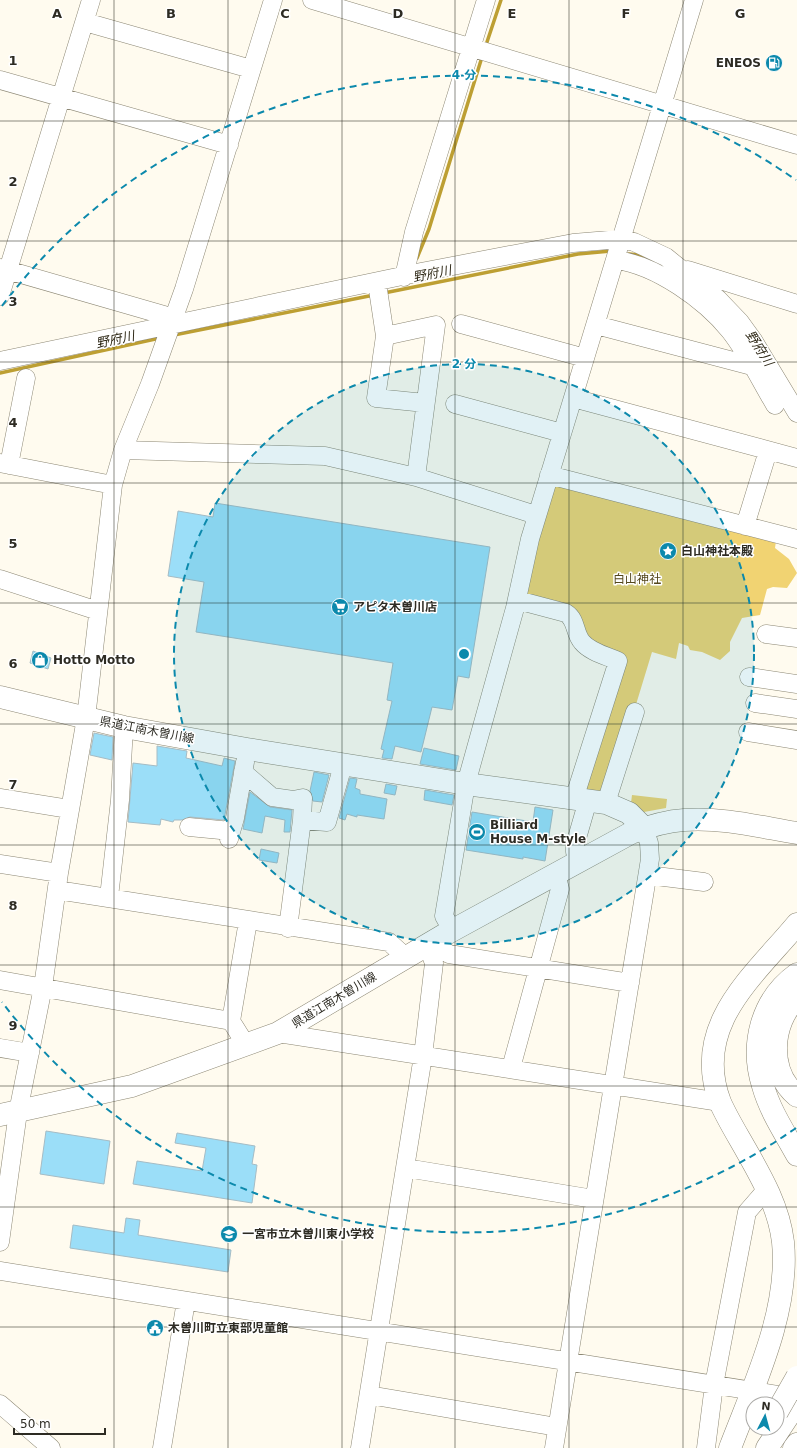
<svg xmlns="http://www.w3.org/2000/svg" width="797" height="1448" viewBox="0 0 797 1448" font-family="'DejaVu Sans','Noto Sans JP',sans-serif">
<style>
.green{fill:#f1d372}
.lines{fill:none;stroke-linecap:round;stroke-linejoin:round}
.stream{stroke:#bd9f33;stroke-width:3.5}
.building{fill:#9bdef8;stroke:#a5bcc5}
.minor-casing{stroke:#8c8774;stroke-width:19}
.major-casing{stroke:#8c8774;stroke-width:23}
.highway-casing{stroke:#8c8774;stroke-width:23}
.minor{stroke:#fff;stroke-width:18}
.major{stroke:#fff;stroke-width:22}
.highway{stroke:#fff;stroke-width:22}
.highway-bridge-casing{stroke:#8c8774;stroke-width:23;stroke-linecap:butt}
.highway-bridge{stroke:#fff;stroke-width:22}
.grid{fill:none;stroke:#2d2b23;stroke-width:1;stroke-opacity:0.55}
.ring{fill:none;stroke:#0c89ac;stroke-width:2;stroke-dasharray:7 5}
.labels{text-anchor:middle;stroke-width:3;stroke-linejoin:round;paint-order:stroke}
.poi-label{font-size:12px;font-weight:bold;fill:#2d2b23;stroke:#fff;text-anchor:start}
.park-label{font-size:12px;fill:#54471c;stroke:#fff}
.street-label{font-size:12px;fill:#2d2b23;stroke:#fff}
.water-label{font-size:13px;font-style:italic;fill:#2f2917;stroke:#fff}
.grid-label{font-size:13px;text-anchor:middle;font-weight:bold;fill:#2d2b23;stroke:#fff;stroke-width:3;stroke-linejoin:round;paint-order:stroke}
.centre{fill:#0c89ac;stroke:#fff;stroke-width:2}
.ring-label{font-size:12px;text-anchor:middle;font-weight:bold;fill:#0c89ac;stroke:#fff;stroke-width:3;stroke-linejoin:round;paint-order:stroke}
</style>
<rect width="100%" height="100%" fill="#fffbef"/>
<!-- green -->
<path class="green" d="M547,482L777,534L775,548L789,559L797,573L787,588L773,587L767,589L760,615L742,618L730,642V651L720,660L702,652L690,650L688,646L679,643L676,659L652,652L606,803L579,799L624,654L610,655L579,628L519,594Z
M632,795L667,799L666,808L644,812L631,803Z"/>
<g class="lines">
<!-- stream -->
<path class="stream" d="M486,45L501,0
M629,254L639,255L650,261
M417,258L429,229L482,57
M384,293L578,254L611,251
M174,335L374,295
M0,373L160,338"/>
</g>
<!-- building -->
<path class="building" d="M215,503L490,547L469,678L458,676L452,710L432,707L421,752L395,746L392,759L382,758L384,750L381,749L392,701L387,700L393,663L196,632L204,582L168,576L178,511L213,517Z
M33,651L51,658L48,669L30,663Z
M94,733L113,737L112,760L90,755Z
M157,746L187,751L186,758L222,766L224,758L235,761L224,820L190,817L182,820H174L173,822L161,819L160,825L128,822L133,763L157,766Z
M424,748L459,756L456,770L420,764Z
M314,772L329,775L322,802L313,801L310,791Z
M350,778L357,779L355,788L360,790V794L387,799L384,819L357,815V817L347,814L345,820L339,818Z
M386,784L397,786L395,795L384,793Z
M425,790L454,795L452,805L424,800Z
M250,792L270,807L292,810L290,832H284L285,820L265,816L262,833L243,829Z
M535,807L553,810L545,861L523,857V859L466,850L472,812L533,822Z
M261,849L279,853L277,863L259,860Z
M46,1131L110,1141L104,1184L40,1174Z
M177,1133L255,1146L252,1164L257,1165L252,1203L133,1184L137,1161L202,1171L206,1148L175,1143Z
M126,1218L140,1220L138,1235L231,1250L228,1272L70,1248L73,1225L124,1233Z"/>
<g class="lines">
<!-- minor casing -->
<g class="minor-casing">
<path id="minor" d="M312,0L797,145
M85,22L251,69
M0,80L229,145
M616,260C656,265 705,300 730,331C748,354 760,380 775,405
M0,268L174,318
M688,270L797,304
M404,277L414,232L486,0
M377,283L385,336L376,398L425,403
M0,296L91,0
M461,324L585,358
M596,325L752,366
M385,336L436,325L416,477
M0,361L421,272L573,243L621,239L634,242L666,257L718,299L740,322L753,340L797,413
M573,398L797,458
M455,404L562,433
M123,450L325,456L416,477L536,515
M0,463L113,485
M9,465L26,378
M549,475L797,539
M745,526L768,451
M0,579L98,611
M517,600L566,613C577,620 574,633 582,642C590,652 607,656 618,661L574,799
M766,634L797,638
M749,677L797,684
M755,703L797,709
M748,732L797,740
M243,772L272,797L293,800L303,798L302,820
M0,798L69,809
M606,803L635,712
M189,827L231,831
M229,839L235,818L245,762
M580,860L575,852V845L588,800
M0,864L59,873
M648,875L704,882
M57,890L389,942L399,951L404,958
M109,897L120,800L124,727
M288,928L302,820L327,822L343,765
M452,930L444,916L466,784L515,608L530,539L694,0
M438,939L444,951L449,954L630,983
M0,980L231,1021
M278,1033L720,1102
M246,1045L231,1021L248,921
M0,1048L30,1053
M511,1068L560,889L556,874
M406,1168L594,1199
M0,1242L18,1112L43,987L59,873L86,718L113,485L123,450L150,384L184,289L273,0
M0,1271L797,1398
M369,1395L557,1427
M0,1404L51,1448
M162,1448L186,1301
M360,1448L423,1056L434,963L427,945
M554,1448L650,859L649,843L644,828
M706,1448L714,1385L747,1212L767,1189"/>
</g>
<!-- major casing -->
<g class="major-casing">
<path id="major" d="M0,697L124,727L247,749L466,784L606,803L629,813L644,828
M0,1115L132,1086L278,1033L444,935L631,833C647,827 667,821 684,820C722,817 760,827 797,833
M730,1448C754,1385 790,1310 783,1242C779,1208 762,1178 746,1150C737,1134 727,1118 720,1102C691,1025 754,976 797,924"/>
</g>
<!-- highway casing -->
<g class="highway-casing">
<path id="highway" d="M797,974C761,1000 750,1045 763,1086C770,1111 785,1133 797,1155
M797,998C770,1023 768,1072 797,1096
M767,1448L797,1403
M794,1448L797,1444"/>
</g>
<!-- minor -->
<use href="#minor" class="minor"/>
<!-- major -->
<use href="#major" class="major"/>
<!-- highway -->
<use href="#highway" class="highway"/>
<!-- highway-bridge casing -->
<g class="highway-bridge-casing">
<path id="highway-bridge" d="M777,1412L797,1377"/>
</g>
<!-- highway-bridge -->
<use href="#highway-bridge" class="highway-bridge"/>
</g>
<!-- grid -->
<path class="grid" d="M114,0V1448M228,0V1448M342,0V1448M455,0V1448M569,0V1448M683,0V1448M0,121H797M0,241H797M0,362H797M0,483H797M0,603H797M0,724H797M0,845H797M0,965H797M0,1086H797M0,1207H797M0,1327H797"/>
<!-- distance rings -->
<circle cx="464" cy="654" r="290" fill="#0c89ac" fill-opacity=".12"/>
<g class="ring">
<circle cx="464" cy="654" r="290"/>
<path d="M796 1128A579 579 0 0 1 2 1002M2 306A579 579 0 0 1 796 180"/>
</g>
<!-- icons -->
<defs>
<g id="fuel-disc" transform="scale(0.9)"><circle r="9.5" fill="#0c89ac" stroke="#fff"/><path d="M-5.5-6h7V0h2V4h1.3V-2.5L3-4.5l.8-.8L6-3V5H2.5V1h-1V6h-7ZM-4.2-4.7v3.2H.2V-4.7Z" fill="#fff"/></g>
<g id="sight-disc" transform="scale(0.9)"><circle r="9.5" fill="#0c89ac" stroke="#fff"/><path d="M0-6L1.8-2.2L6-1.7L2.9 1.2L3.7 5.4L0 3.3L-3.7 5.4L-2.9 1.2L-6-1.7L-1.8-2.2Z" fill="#fff"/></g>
<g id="supermarket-disc" transform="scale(0.9)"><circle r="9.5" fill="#0c89ac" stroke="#fff"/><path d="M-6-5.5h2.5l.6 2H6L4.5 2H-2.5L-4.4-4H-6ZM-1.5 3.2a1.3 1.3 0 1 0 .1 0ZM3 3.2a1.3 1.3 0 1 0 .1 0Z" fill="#fff"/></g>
<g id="shop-disc" transform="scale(0.9)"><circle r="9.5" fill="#0c89ac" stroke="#fff"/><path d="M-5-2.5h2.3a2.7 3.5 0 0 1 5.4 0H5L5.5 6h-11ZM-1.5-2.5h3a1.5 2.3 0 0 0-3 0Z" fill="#fff"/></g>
<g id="stadium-disc" transform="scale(0.9)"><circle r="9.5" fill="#0c89ac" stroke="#fff"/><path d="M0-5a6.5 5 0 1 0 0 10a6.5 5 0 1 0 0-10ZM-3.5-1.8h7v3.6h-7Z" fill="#fff"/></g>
<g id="school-disc" transform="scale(0.9)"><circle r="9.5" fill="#0c89ac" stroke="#fff"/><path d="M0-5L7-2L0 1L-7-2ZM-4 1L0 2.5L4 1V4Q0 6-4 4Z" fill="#fff"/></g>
<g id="civic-disc" transform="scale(0.9)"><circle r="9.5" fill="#0c89ac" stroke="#fff"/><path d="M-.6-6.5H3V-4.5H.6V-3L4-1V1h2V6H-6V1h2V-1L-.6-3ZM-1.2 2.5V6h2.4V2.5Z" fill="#fff"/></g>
</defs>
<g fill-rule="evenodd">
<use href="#fuel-disc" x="774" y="63"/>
<use href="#sight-disc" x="668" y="551"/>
<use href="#supermarket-disc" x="340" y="607"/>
<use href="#shop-disc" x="40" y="660"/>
<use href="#stadium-disc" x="477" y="832"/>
<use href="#school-disc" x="229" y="1234"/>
<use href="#civic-disc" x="155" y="1328"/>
</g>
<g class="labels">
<!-- poi labels -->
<g class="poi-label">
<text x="761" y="67" text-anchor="end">ENEOS</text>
<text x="681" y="555">白山神社本殿</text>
<text x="353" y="611">アピタ木曽川店</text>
<text x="53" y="664">Hotto Motto</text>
<text x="490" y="829">Billiard<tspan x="490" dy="14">House M-style</tspan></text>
<text x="242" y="1238">一宮市立木曽川東小学校</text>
<text x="168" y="1332">木曽川町立東部児童館</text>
</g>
<!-- park labels -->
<g class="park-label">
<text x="637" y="583">白山神社</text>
</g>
<!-- street labels -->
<g class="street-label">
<text transform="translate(147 730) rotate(11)" y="4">県道江南木曽川線</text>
<text transform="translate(334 1000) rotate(-31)" y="4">県道江南木曽川線</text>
</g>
<!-- water labels -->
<g class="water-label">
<text transform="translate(432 273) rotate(-11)" y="5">野府川</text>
<text transform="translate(115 339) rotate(-12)" y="5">野府川</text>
<text transform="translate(760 348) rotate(57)" y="5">野府川</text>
</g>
</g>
<g class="grid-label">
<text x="57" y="18">A</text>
<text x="171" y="18">B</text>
<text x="285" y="18">C</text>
<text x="398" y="18">D</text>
<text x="512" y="18">E</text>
<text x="626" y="18">F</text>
<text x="740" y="18">G</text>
<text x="13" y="65">1</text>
<text x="13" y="186">2</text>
<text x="13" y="306">3</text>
<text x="13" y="427">4</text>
<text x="13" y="548">5</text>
<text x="13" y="668">6</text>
<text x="13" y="789">7</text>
<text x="13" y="910">8</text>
<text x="13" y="1030">9</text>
</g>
<circle cx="464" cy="654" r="6" class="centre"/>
<g class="ring-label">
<text x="464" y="79">4 分</text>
<text x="464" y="368">2 分</text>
</g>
<!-- north arrow -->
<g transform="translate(765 1416) rotate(6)"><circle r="19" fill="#ffffff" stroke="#abaaa7"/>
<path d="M0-3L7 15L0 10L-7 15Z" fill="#0c89ac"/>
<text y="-6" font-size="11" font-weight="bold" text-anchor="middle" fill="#2d2b23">N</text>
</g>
<!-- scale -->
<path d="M14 1428v6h91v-6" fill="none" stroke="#2d2b23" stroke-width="2"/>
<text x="20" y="1428" font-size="12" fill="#2d2b23" stroke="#ffffff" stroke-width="3" paint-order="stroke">50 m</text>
</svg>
